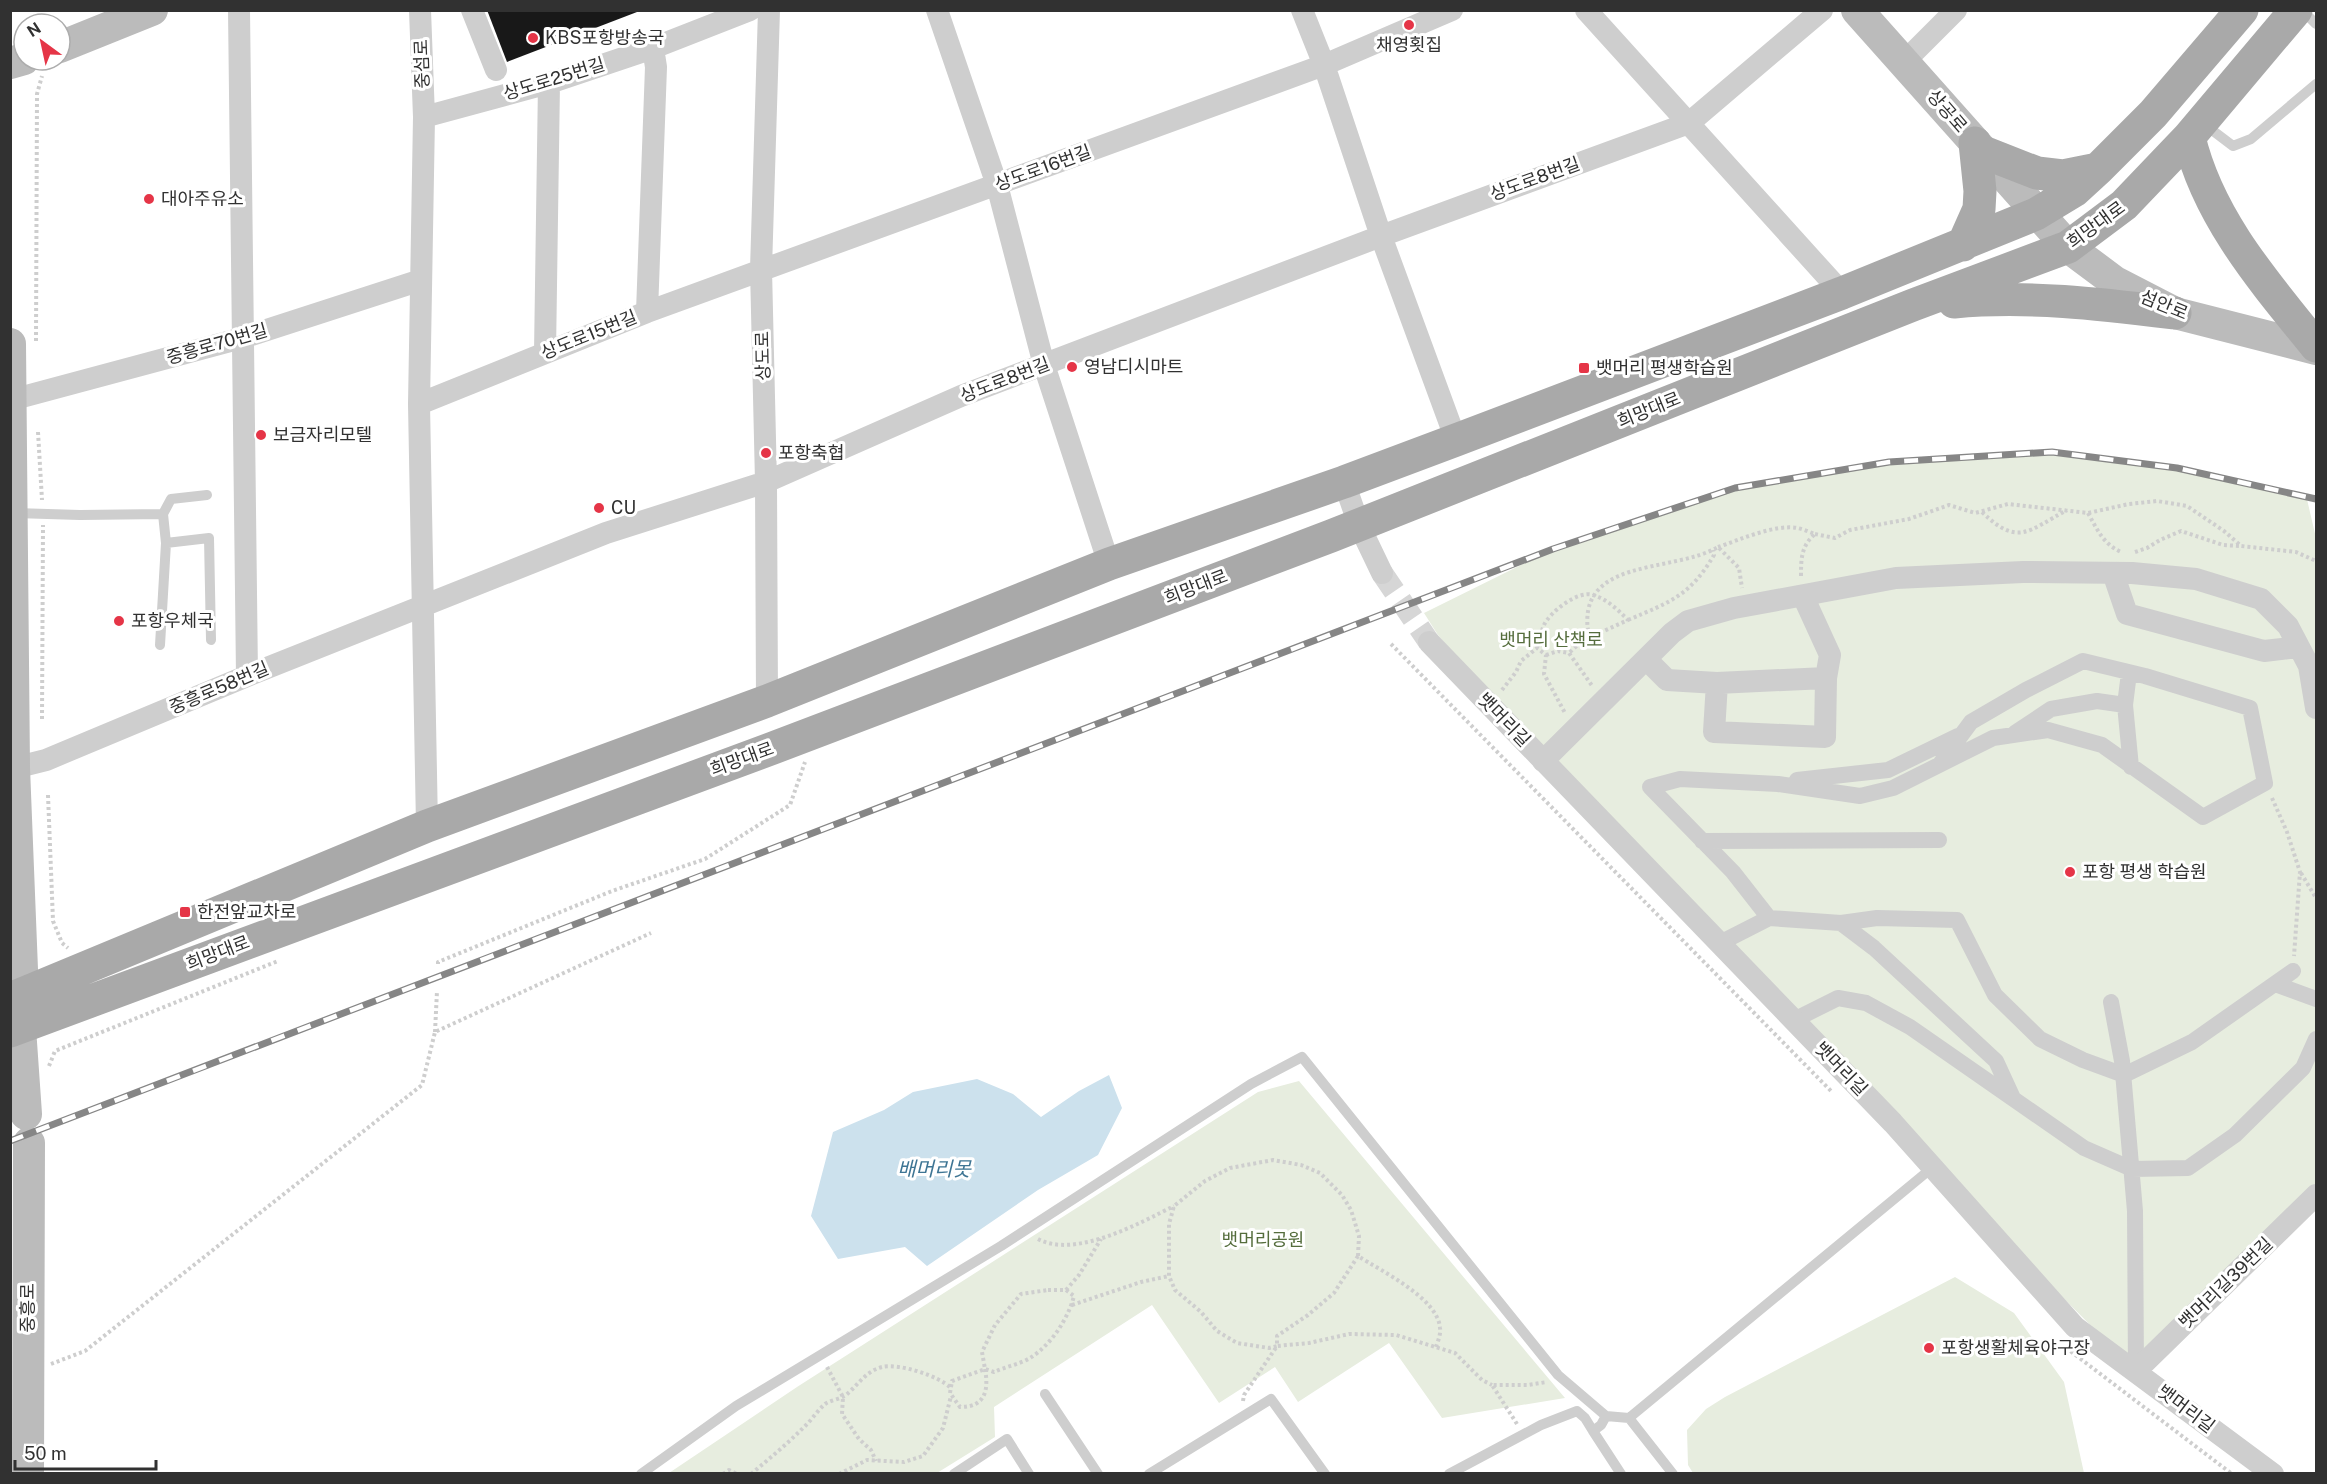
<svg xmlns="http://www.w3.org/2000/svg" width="2327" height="1484" viewBox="0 0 2327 1484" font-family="'Public Sans','Noto Sans KR',sans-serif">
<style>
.green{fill:#e7eddf}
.water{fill:#cce1ed}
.building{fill:#181818}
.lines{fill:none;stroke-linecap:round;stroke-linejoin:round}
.minor-tunnel{stroke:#d6d6d6;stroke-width:22;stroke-dasharray:22 11;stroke-linecap:butt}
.path{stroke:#cecece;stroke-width:4;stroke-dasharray:3 3;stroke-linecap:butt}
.service{stroke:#cecece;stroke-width:10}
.pedestrian{stroke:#cecece;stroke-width:16}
.minor{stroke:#cecece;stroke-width:22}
.secondary{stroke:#bbb;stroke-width:32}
.primary{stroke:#a9a9a9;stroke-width:33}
.rail-casing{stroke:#868686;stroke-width:7}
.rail{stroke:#fff;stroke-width:4.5;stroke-dasharray:14;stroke-linecap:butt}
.poi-dot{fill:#e53547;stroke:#fff;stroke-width:2}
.labels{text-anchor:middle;stroke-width:6;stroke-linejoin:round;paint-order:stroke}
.poi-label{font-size:18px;fill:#313131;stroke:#fff;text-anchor:start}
.street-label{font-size:18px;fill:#313131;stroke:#fff}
.park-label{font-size:18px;fill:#556d3d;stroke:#fff}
.water-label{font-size:20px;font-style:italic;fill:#3e7594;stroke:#fff}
</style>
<rect width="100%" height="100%" fill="#fff"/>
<!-- green -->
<path class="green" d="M2052,452L2177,468L2306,495L2316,538V1195L2136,1371L1933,1167L1543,761L1438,635L1424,613L1553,549L1735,488L1889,462Z
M1299,1081L1565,1398L1442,1418L1389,1343L1298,1402L1275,1367L1219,1403L1152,1305L994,1407L995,1437L937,1473H669L797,1387L1258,1092Z
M1955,1277L2014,1313L2064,1382L2084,1473H1693L1688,1465L1687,1430L1706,1409L1725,1397Z"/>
<!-- water -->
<path class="water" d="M1109,1075L1122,1108L1098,1155L1038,1190L927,1266L905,1247L838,1259L811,1216L833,1132L884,1110L913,1092L977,1079L1013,1094L1041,1117L1079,1091Z"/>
<!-- building -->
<path class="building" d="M487,10H637V12L507,62Z"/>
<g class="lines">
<!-- minor-tunnel -->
<path class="minor-tunnel" d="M1382,573L1429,642"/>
<!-- path -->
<path class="path" d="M45,10V12
M36,341L37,94L42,76
M38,432L42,500
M1982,512C2018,547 2028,531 2067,510
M2088,513C2097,529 2103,544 2121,552
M1815,534L1835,538L1850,530L1909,519L1949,505L1975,513L2008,504L2088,513L2129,504L2157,501L2187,506L2224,531L2241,546L2296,552L2316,561
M1718,547C1739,540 1775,524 1797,528C1803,529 1809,532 1815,534C1801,546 1801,559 1801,577
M2135,552L2147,548L2160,540L2181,531L2223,545L2240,546
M1628,620C1670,602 1690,596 1714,555L1713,550
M1589,637C1573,556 1672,574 1718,547L1739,568L1742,588
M1391,644L1832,1092
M1537,648C1539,641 1541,632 1544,625C1550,612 1578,590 1593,595C1607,599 1618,610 1628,620L1582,641L1569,653
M1546,655L1558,651L1569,653L1593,687
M1502,690L1516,672L1521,661L1537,648L1546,655L1544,674L1565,713
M42,719L43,525
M48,795L53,921L62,943L68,948
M2272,798L2287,832L2300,872L2294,956
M2301,873L2316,898
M438,964V962L612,891L705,859L790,805L805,762
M435,1032L437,991
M49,1066L55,1051L278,961
M1038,1239C1075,1259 1140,1223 1174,1206
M1358,1256L1359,1236L1351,1210L1342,1195L1320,1173L1301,1165L1273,1160L1230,1168L1205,1181L1174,1206L1169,1224V1276L1175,1290L1201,1312L1217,1331L1237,1343L1269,1348L1277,1346V1336L1308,1315L1334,1293L1358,1256C1381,1271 1438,1298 1440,1328C1441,1334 1438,1341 1436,1347
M1048,1290H1066L1074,1296C1068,1319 1051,1345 1030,1358C1020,1364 1005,1367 994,1372L985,1369L982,1352L995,1325L1021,1294Z
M1066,1290L1079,1275L1101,1239
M1072,1305L1141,1282L1169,1276
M2061,1344L2232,1474
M51,1364L85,1351L422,1085L435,1032L651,933
M827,1367L843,1397L842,1414L859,1439L871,1450L876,1461
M985,1369C989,1391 985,1407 960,1407L950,1393L952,1381Z
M1243,1401L1244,1395L1277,1346L1309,1343L1349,1334L1396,1335L1455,1353L1482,1380L1492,1385
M1517,1424L1492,1385H1528L1547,1382
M723,1474L729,1470L737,1474
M751,1474C769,1459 787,1444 803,1428C811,1421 817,1411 825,1404C831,1400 840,1399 846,1395C858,1385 866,1371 882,1367C899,1363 939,1376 951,1388
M839,1474L867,1460L904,1462L923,1456L943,1428L951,1396"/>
<!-- service -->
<path class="service" d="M2302,10L2316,24
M2204,124L2233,146L2251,139L2316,84
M207,495L171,499L163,514L166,543L209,538L211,640
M15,513L80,515L163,514
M160,645L166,543
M1045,1394L1098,1474
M1606,1416L1601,1425L1593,1431L1621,1474
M1629,1418L1673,1474
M641,1474L736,1406L1001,1246L1251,1084L1302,1057L1558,1375L1606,1416L1629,1418L1933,1167
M954,1474L1007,1439L1029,1474
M1149,1474L1271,1399L1325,1474
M1449,1474L1541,1425L1577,1411L1585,1418L1593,1431"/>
<!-- pedestrian -->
<path class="pedestrian" d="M2125,705L2129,673
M2015,733L2051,709L2097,701L2125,705L2131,767
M1797,780L1888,770L1958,736
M1702,841L1939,840
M1769,918L1733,872L1650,787L1680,779L1778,784L1860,796L1893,788L1993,738L2048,730L2102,745L2203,817L2265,783L2250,708L2145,676L2083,661L2026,690L1971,722L1940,764
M1841,923L1877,918L1957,920L1995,995L2040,1039L2083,1060L2124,1075L2192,1042L2293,971
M1720,943L1769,918L1841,923L1874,948L1996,1061L2013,1098
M2275,984L2316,999
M2111,1002L2122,1061L2135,1211L2136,1371
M1794,1020L1838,998L1866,1003L1910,1027L2084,1148L2132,1169L2188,1168L2235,1135L2303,1068L2316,1039"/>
<!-- minor -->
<path class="minor" d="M239,10L247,676
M420,10L424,117L419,404L427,826
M472,10L496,70
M937,10L997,185L1044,365L1109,564
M1302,10L1324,65L1381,236L1456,440
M1586,10L1842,293
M1904,62L1956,10
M424,117L549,83L653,48L750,10
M647,312L656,67L653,48
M545,353L549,83
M11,400L242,338L421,280
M419,404L647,312L1324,65L1452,10
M1344,482L1359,525L1382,573
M2113,573L2127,614L2264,651L2299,647
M1429,642L1893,1123L2075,1327L2273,1474
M1646,659L1667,680L1717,683L1714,732L1825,737L1826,678L1830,655L1803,596
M1717,683L1826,678
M767,701L766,482L761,269L769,10
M1543,761L1672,633L1688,621L1734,608L1896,578L2023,572L2132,573L2196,579L2261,599L2288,626L2309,666L2316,708
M14,768L46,760L247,676L606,533L766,482L961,396L1381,236L1689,123L1822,10
M2136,1371L2316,1195"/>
<!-- secondary -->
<path class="secondary" d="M1857,10L2068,247L2115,282L2175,313L2316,349
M60,47L152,10
M10,63L24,59
M10,344L14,768L23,995L20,1028L26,1114
M28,1474L29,1143"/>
<!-- primary -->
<path class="primary" d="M2189,137C2208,218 2265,283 2316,346
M1983,152L2037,173L2063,176L2098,169
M1963,245L1979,209L1980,191L1975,143
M1954,302C2028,295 2101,304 2175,313
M10,999L427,826L767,701L1109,564L1344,482L1456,440L1842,293L2036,214L2074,191L2098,169L2153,114L2242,10
M10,1031L773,748L1331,536L1913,305L2068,247L2124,205L2189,137L2296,10"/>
<!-- rail casing -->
<g class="rail-casing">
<path id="rail" d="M10,1141L1553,549L1735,488L1889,462L2052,452L2177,468L2316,499"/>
</g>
<!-- rail -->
<use href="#rail" class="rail"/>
</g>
<!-- markers -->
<g class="poi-dot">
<circle cx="1409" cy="25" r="6"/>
<circle cx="533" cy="38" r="6"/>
<circle cx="149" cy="199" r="6"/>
<circle cx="1072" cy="367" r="6"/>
<rect x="1578" y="362" width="12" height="12" rx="3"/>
<circle cx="261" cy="435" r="6"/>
<circle cx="766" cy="453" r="6"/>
<circle cx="599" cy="508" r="6"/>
<circle cx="119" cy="621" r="6"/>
<circle cx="2070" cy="872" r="6"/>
<rect x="179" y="906" width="12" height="12" rx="3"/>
<circle cx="1929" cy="1348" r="6"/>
</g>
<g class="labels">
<!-- poi labels -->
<g class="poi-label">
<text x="545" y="44">KBS포항방송국</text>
<text x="1409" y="51" text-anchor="middle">채영횟집</text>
<text x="161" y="205">대아주유소</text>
<text x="1084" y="373">영남디시마트</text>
<text x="1596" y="374">뱃머리 평생학습원</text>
<text x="273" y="441">보금자리모텔</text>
<text x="778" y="459">포항축협</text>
<text x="611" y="514">CU</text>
<text x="131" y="627">포항우체국</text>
<text x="2082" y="878">포항 평생 학습원</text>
<text x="197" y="918">한전앞교차로</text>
<text x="1941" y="1354">포항생활체육야구장</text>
</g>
<!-- street labels -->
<g class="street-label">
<text transform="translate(422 64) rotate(-92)" y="6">중섬로</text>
<text transform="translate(554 79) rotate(-17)" y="6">상도로25번길</text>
<text transform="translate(1947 111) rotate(49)" y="6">상공로</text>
<text transform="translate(1043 168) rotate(-20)" y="6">상도로16번길</text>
<text transform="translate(1535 179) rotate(-20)" y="6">상도로8번길</text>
<text transform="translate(2096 225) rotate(-36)" y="6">희망대로</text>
<text transform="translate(2164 305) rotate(22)" y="6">섬안로</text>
<text transform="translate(589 335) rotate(-22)" y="6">상도로15번길</text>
<text transform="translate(217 344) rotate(-16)" y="6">중흥로70번길</text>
<text transform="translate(763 356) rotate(-91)" y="6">상도로</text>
<text transform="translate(1005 380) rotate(-21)" y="6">상도로8번길</text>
<text transform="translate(1649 410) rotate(-22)" y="6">희망대로</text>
<text transform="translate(1196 587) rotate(-21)" y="6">희망대로</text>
<text transform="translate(219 688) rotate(-23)" y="6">중흥로58번길</text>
<text transform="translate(1504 720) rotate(46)" y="6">뱃머리길</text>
<text transform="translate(742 759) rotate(-20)" y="6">희망대로</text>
<text transform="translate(218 953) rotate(-21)" y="6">희망대로</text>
<text transform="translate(1841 1069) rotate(46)" y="6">뱃머리길</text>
<text transform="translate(2226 1283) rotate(-44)" y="6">뱃머리길39번길</text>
<text transform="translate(28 1308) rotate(-90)" y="6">중흥로</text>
<text transform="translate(2186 1409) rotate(37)" y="6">뱃머리길</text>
</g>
<!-- park labels -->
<g class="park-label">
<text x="1551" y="646">뱃머리 산책로</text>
<text x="1263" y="1246">뱃머리공원</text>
</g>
<!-- water labels -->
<g class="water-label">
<text x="934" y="1176">배머리못</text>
</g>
</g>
<!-- border -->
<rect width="2327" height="1484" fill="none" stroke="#313131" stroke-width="24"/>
<!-- north arrow -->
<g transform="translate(42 42) rotate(327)"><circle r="28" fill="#ffffff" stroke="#adadad" stroke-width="1.5"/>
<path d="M0-4.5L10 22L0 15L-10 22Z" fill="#e53547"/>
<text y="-9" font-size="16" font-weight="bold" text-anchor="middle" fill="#313131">N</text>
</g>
<!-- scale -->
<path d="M15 1460v9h141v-9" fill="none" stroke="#313131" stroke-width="3"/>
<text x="24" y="1460" font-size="18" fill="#313131" stroke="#ffffff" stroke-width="4.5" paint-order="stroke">50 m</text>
</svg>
